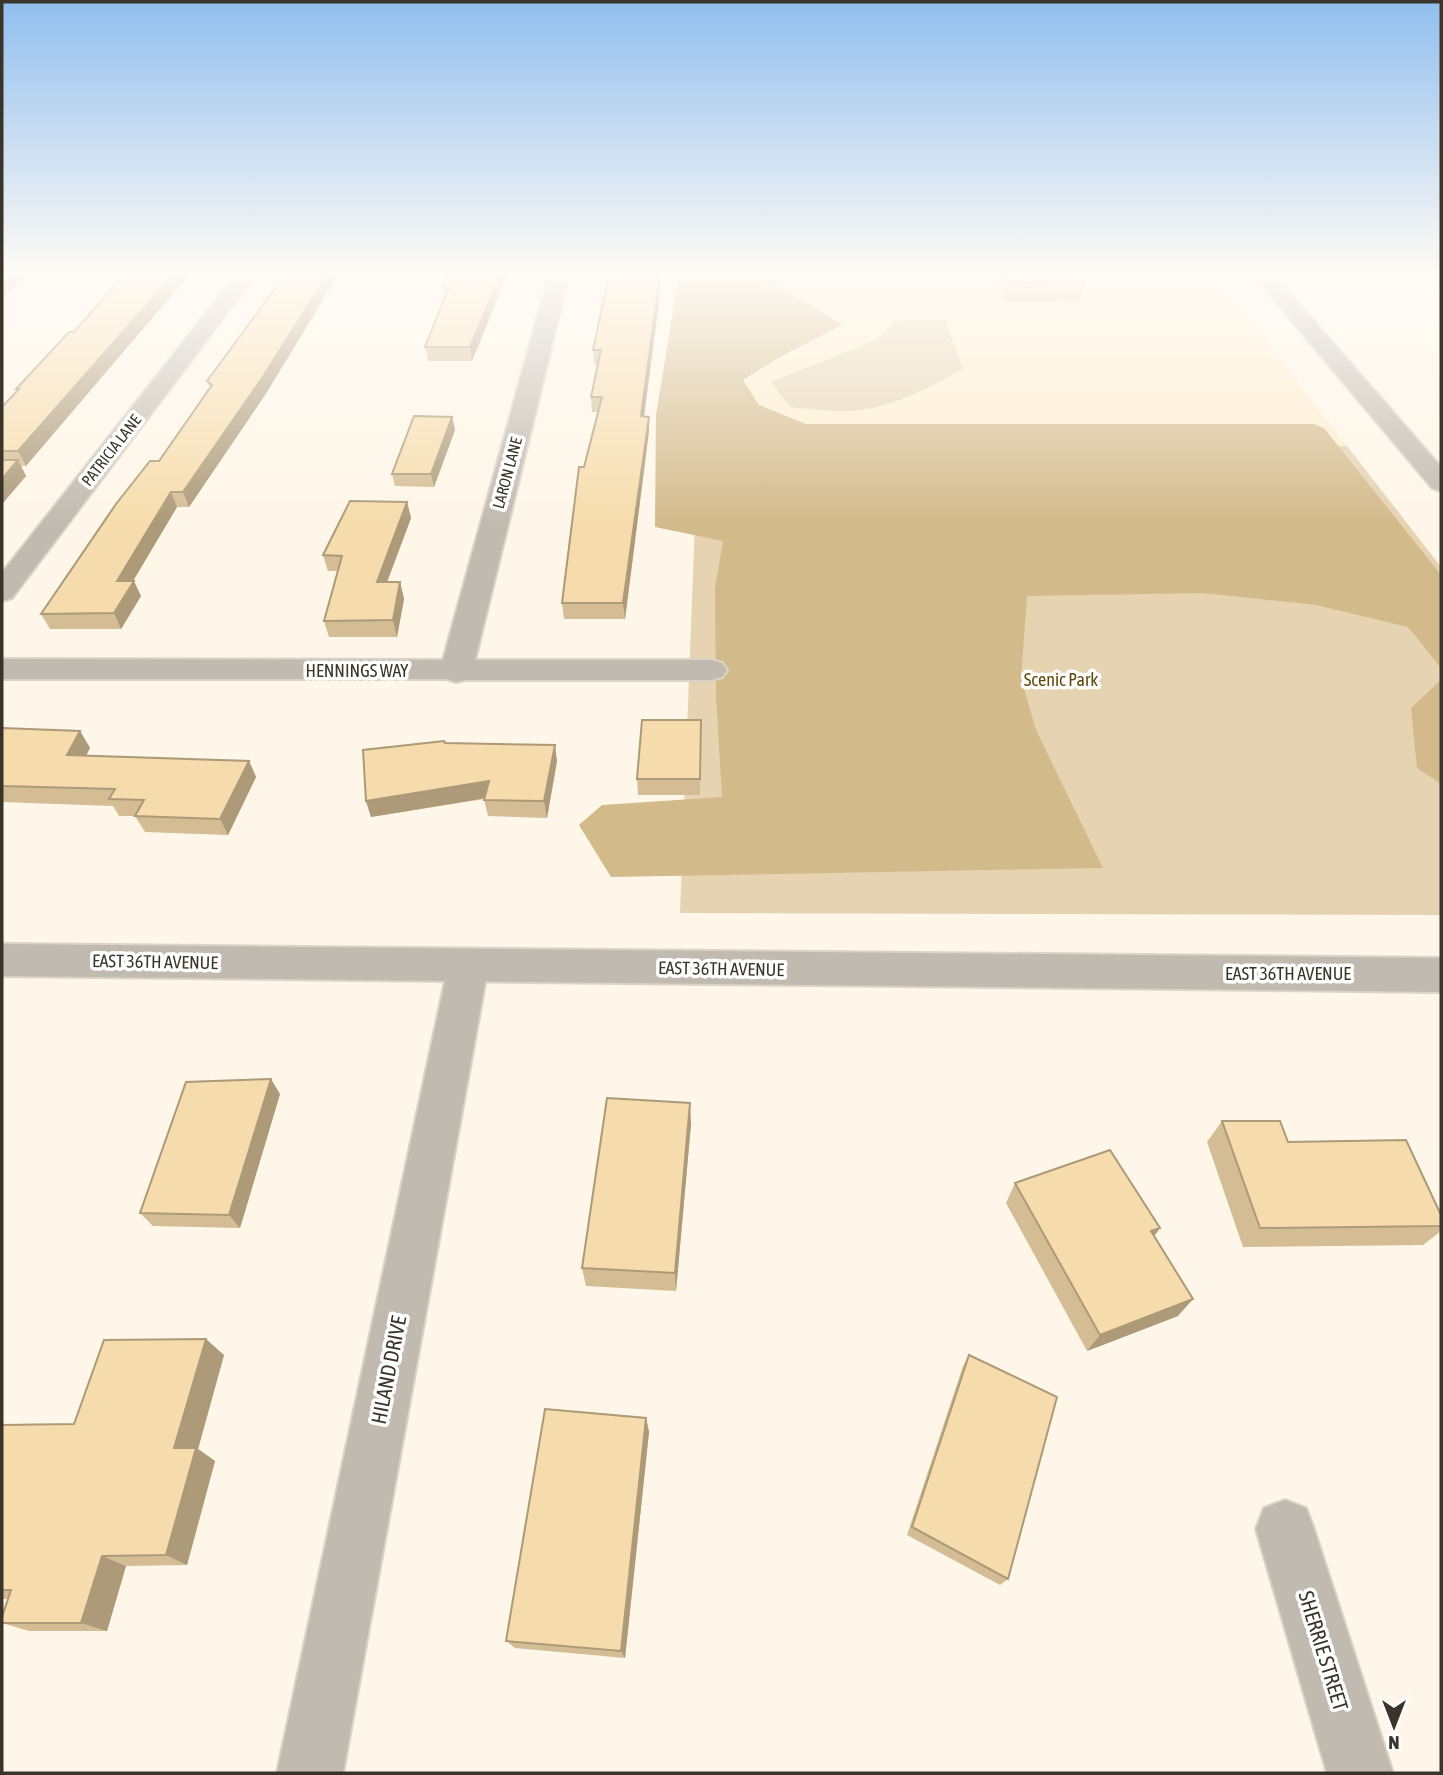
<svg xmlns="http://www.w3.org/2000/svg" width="1443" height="1775" viewBox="0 0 1443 1775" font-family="'Asap Condensed',sans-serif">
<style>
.built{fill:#feedcd}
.green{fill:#e5d3b2}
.forest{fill:#d3ba8b}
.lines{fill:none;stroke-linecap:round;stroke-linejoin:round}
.minor-casing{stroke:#dbd3c6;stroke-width:4}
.tertiary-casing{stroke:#dbd3c6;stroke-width:4}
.minor{fill:#c0bab0;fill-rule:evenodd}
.tertiary{fill:#c0bab0;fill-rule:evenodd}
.wall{fill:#d4bd94}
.shaded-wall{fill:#ac9a78}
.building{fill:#f6dcac;stroke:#ac9a78;stroke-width:2}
.labels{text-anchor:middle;stroke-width:7;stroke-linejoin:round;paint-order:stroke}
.far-street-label{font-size:16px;fill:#3a342b;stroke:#fff}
.street-label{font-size:18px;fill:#3a342b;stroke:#fff}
.park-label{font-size:18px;fill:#60470c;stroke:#fff}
.near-street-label{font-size:21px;fill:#3a342b;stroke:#fff}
</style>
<rect width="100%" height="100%" fill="#fef6e8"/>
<!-- built -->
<path class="built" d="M711,275H1214L1347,446L698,444Z"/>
<!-- green -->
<path class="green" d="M945,320L963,369C927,389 886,411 845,411C826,411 808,409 790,407L771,382L873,341L886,332L893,321Z
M698,444L1347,446L1441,567V915L680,913Z"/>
<!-- forest -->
<path class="forest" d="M679,275H763L842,325L778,358L743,380L759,405L806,424H1313L1324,428L1441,575V668L1408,627L1316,605L1203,593L1027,596L1021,679L1036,730L1103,868L611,877L579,825L602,805L722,797L716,697L715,588L723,541L655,527L656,415Z
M1441,680V784L1417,768L1411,708Z"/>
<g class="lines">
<!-- minor casing -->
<g class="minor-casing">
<path id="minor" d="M236,275H256L12,598L2,601V573Z
M549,275H569L475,660H711L722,663L727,670L722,677L711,680H465L456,682L447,679H2V659L443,660Z
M468,951L482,955L488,967L343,1773H277L448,967L454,955Z
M1285,1500L1306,1508L1314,1529L1393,1773H1327L1256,1529L1264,1508Z"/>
</g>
<!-- tertiary casing -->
<g class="tertiary-casing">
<path id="tertiary" d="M1253,275H1274L1441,467V491L1432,488Z
M2,944L1441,958V992L2,976Z"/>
</g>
<!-- minor -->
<use href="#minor" class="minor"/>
<!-- tertiary -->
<use href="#tertiary" class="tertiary"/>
</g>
<!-- wall -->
<path class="wall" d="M448,275H507L472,361H428L425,347L445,297L443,287Z
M660,275L661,286L644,416L649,431L625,619H564L562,603L584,467L598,412H592L591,397L598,365H595L593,350Z
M994,275H1081L1085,281L1080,301L1008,302Z
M69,332L26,466H21L26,476L2,504V407L17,391L16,389Z
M207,381L267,392L189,507H177L133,581L141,596L121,629H50L41,614L159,461L210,388Z
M452,417L455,430L434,487L395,486L392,474Z
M407,502L411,518L387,582H400L404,599L397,637H329L324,621L338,571H328L323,555Z
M2,728L80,731L90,748L86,756L249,761L256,777L228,835L145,832L135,816H119L113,806L2,802Z
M701,736L700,795H638L637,779Z
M445,743L557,761L547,818L488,816L484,799L371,817L366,801Z
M280,1094L240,1228L153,1226L140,1213Z
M1222,1121L1288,1142L1441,1215V1231L1423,1245L1243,1247L1207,1142Z
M691,1124L676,1291L586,1286L582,1268Z
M1015,1183L1160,1228L1154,1236L1178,1316L1087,1351L1006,1203Z
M224,1355L198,1449L215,1461L187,1565L126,1566L107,1631H29L2,1623L8,1599H2V1425L74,1424Z
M969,1355L1008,1579L1000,1585L907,1535L963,1366Z
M646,1418L649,1432L625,1658L515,1648L506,1641Z"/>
<!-- shaded-wall -->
<path class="shaded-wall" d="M8,275H27L2,298V280Z
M173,275H189L26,466L18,451Z
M327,275H338L267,392L189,507L183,492Z
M500,275H507L472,361L470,347Z
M660,275L661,286L642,431L641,416Z
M452,417L455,430L434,487L431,474Z
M649,417V431L625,619L623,603Z
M18,460L26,476L2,504V479Z
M171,492L177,507L124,596L117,581Z
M407,502L411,518L381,598L377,582Z
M134,581L141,596L121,629L114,613Z
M400,582L404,599L397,637L393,620Z
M80,731L90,748L77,772L67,755Z
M555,745L557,761L547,818L544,801Z
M249,761L256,777L228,835L220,819Z
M489,781L492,797L371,817L366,801Z
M271,1079L280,1094L240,1228L229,1215Z
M690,1103L691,1124L676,1291L675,1273Z
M1160,1228L1146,1247L1151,1231Z
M1193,1299L1178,1316L1087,1351L1100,1335Z
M206,1339L224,1355L198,1449L215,1461L187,1565L166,1555L174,1448Z
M646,1418L649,1432L625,1658L621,1651Z
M102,1556L126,1566L107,1631L81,1623Z"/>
<!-- building -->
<path class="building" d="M124,275H173L18,451H2V407L19,389H16L69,332H74Z
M285,275H327L262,378L183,492H171L117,581H134L114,613L41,614L116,504L150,461H159L212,385L207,381Z
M448,275H500L470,347H425L449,287H443Z
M609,275H660L641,416L649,417L623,603H562L579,467H584L602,397H591L601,350H593Z
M1008,275H1081L1085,281L1012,282Z
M414,416L452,417L431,474H392Z
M2,460H18L2,479Z
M350,501L407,502L377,582H400L393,620L324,621L342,556L323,555Z
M642,720H701L700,779H637Z
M2,728L80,731L67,755L249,761L220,819L135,816L144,800L109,799L115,789L2,786Z
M444,741L445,743L555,745L544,801L484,800L489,781L366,801L363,750Z
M271,1079L229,1215L140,1213L186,1082Z
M607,1098L690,1103L675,1273L582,1268Z
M1222,1121H1280L1288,1142L1406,1140L1441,1215V1226L1260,1228Z
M1110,1150L1160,1228L1151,1231L1193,1299L1100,1335L1015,1183Z
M206,1339L174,1448H196L166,1555L102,1556L81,1623H2V1617L11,1590H2V1425L74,1424L104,1340Z
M969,1355L1057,1397L1008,1579L912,1527Z
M545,1409L646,1418L621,1651L506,1641Z"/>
<!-- sky -->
<linearGradient id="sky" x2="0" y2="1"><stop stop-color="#91beee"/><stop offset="0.52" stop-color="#fffbf5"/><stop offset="1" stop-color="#fffbf5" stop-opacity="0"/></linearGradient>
<rect width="1443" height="524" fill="url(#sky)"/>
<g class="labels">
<!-- far-street labels -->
<g class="far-street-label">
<text transform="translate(111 450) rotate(-52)" y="6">PATRICIA LANE</text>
<text transform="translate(507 473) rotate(-75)" y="6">LARON LANE</text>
</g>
<!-- street labels -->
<g class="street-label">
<text x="357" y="677">HENNINGS WAY</text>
<text transform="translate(155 962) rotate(1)" y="6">EAST 36TH AVENUE</text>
<text transform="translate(721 969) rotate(1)" y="6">EAST 36TH AVENUE</text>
<text x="1288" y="980">EAST 36TH AVENUE</text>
</g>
<!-- park labels -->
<g class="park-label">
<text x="1061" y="686">Scenic Park</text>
</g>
<!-- near-street labels -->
<g class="near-street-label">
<text transform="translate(389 1370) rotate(-79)" y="7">HILAND DRIVE</text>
<text transform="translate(1323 1651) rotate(73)" y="7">SHERRIE STREET</text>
</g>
</g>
<!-- border -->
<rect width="1443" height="1775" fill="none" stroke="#3a342b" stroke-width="7"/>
<!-- north arrow -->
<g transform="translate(1394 1726) rotate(180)" stroke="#ffffff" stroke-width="5" paint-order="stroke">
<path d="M0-5L12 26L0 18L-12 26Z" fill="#3a342b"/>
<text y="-10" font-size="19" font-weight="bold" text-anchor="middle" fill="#3a342b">N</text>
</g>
</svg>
